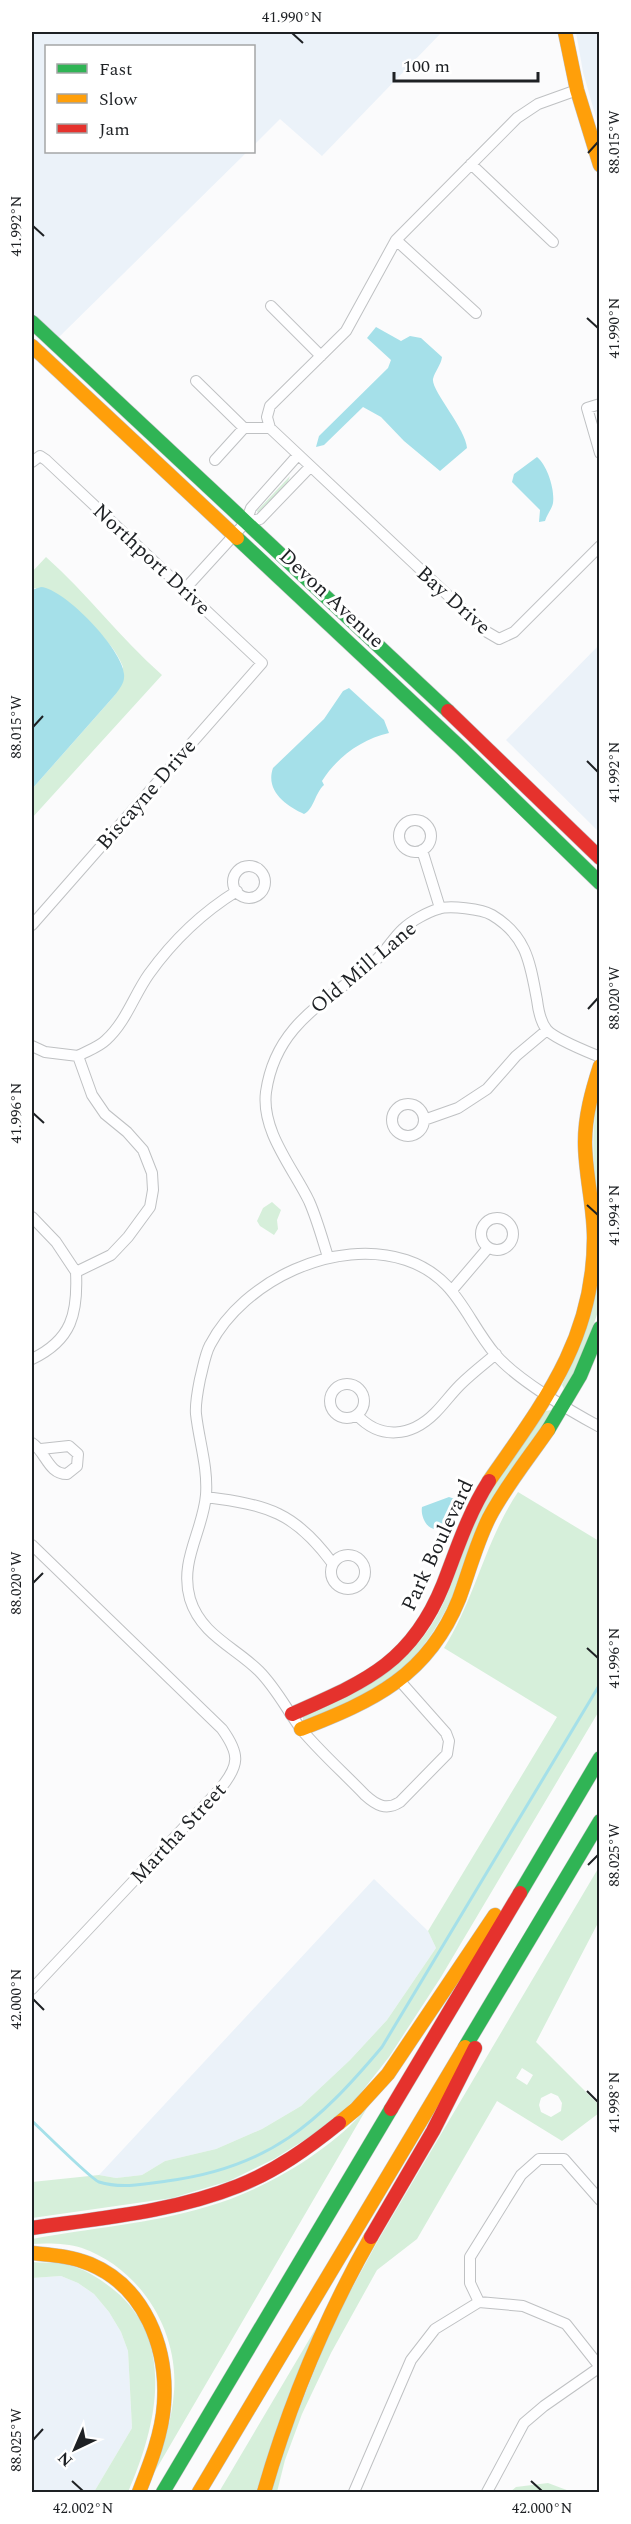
<svg xmlns="http://www.w3.org/2000/svg" width="631" height="2524" viewBox="0 0 631 2524" font-family="Spectral,serif">
<style>
.built{fill:#ebf2f9}
.green{fill:#d6efda;fill-rule:evenodd}
.water{fill:#a5e0e9}
.lines{fill:none;stroke-linecap:round;stroke-linejoin:round}
.stream{stroke:#a5e0e9;stroke-width:3}
.street-casing{stroke:#bfc1c3;stroke-width:12}
.fast-casing{stroke:#bfc1c3;stroke-width:15}
.slow-casing{stroke:#bfc1c3;stroke-width:15}
.jam-casing{stroke:#bfc1c3;stroke-width:15}
.street{stroke:#fefeff;stroke-width:10}
.fast{stroke:#30b455;stroke-width:14}
.slow{stroke:#ff9f0a;stroke-width:14}
.jam{stroke:#e5322d;stroke-width:14}
.ticks{fill:none;stroke:#1e2124;stroke-width:2}
.labels{text-anchor:middle;stroke-width:6;stroke-linejoin:round;paint-order:stroke}
.street-label{font-size:21px;fill:#1e2124;stroke:#fff}
.neatline{fill:none;stroke:#1e2124;stroke-width:2}
.ticks-label{font-size:15px;text-anchor:middle;fill:#1e2124}
</style>
<rect width="100%" height="100%" fill="#fbfbfc"/>
<!-- built -->
<path class="built" d="M32,32H442L322,156L280,119L254,145V46H46V152H247L58,338L32,313Z
M576,32H599V128L583,72Z
M599,645V832L506,740Z
M374,1879L428,1931L436,1948L387,2020L350,2060L301,2106L262,2129L216,2149L165,2161L142,2175L116,2178L99,2175Z
M61,2276L78,2283L94,2294L109,2312L121,2332L128,2351L132,2428L94,2492H32V2278Z"/>
<!-- green -->
<path class="green" d="M290,476L287,484L258,513L257,511Z
M46,557C87,593 120,638 162,675L32,818V789L115,695L123,667C109,630 67,610 35,588L32,590V572Z
M599,1087V1216C593,1166 590,1138 599,1087Z
M272,1202L281,1210L277,1220L278,1229L274,1235L260,1226L257,1221L263,1208Z
M599,1251V1309L579,1365L564,1389L562,1385L571,1365Z
M551,1410L552,1412L460,1579C435,1641 401,1683 338,1708C327,1712 314,1719 303,1720V1716C363,1690 414,1666 443,1604C456,1576 462,1546 475,1518C493,1480 522,1445 546,1411Z
M518,1492L599,1541V1711L441,1977L389,2057L356,2099L319,2131L274,2159L229,2181L172,2198L32,2218V2182L99,2175L116,2178L142,2175L165,2161L216,2149L262,2129L301,2106L350,2060L387,2020L436,1948L428,1931L557,1717L444,1648C475,1599 485,1541 518,1492Z
M599,1867V1921L536,2042L599,2105V2113L562,2141L497,2101L417,2239L377,2270L331,2353L302,2414L285,2460L277,2492H271L282,2452L334,2321L379,2239ZM522,2068L533,2075L527,2085L516,2078ZM551,2093L558,2096L562,2103L561,2111L551,2117L541,2112L539,2105L541,2098Z
M367,2108L154,2473C163,2446 172,2420 174,2392C179,2331 141,2269 82,2248C66,2243 47,2243 32,2244V2239C89,2228 150,2224 206,2207C263,2191 329,2152 367,2108Z
M32,2262C42,2263 53,2262 64,2264C85,2268 104,2281 120,2295C176,2348 155,2430 128,2492H94L132,2428L128,2351L121,2332L109,2312L94,2294L78,2283L61,2276L32,2278Z
M316,2328L256,2492H219Z
M548,2483L572,2492H510L516,2487Z"/>
<!-- water -->
<path class="water" d="M376,327L401,341L410,336L421,338L442,357C441,365 435,371 433,379C431,390 466,429 467,448L440,471L404,441L381,417L363,407L324,445L316,447L319,436L388,368L391,360L367,338Z
M537,457C547,465 555,489 553,503C552,509 547,514 545,521L539,522L540,510L512,482L514,474Z
M41,587C65,589 123,650 124,674C125,683 120,688 115,695L32,789V590Z
M349,688L384,720L389,733C362,739 337,757 322,781L324,785C315,793 314,809 304,814C286,806 265,791 273,768L324,719L343,691Z
M449,1497L455,1499L456,1504C452,1511 449,1521 442,1526C430,1536 420,1518 422,1507Z"/>
<g class="lines">
<!-- stream -->
<path class="stream" d="M32,2121C42,2130 92,2180 99,2182C121,2189 146,2184 167,2181C269,2168 318,2123 382,2047L600,1684"/>
<!-- street casing -->
<g class="street-casing">
<path id="street" d="M577,90L538,104L517,118L396,240L346,331L270,406L267,417L270,428L487,632L499,639L514,632L600,546
M471,164L553,242
M396,240L476,313
M271,306L321,356
M196,381L244,428
M600,404L587,408L600,453
M215,460L244,428H270
M32,462L40,456L46,460L262,663L32,925
M246,522L260,519L310,467
M184,590L246,522L251,508L298,455
M399 836a16 16 0 1 1 32 0a16 16 0 1 1-32 0Z
M422,850L440,908
M233 882a16 16 0 1 1 32 0a16 16 0 1 1-32 0Z
M32,1046L45,1052L78,1056L92,1095L105,1114L127,1132L143,1150L152,1173L153,1190L150,1207L128,1237L111,1255L76,1272
M78,1056C87,1051 99,1047 106,1040C126,1022 134,995 149,974C172,942 203,912 237,891
M392 1120a16 16 0 1 1 32 0a16 16 0 1 1-32 0Z
M424,1120L458,1108L487,1089L516,1056L547,1030
M32,1217L56,1242L76,1272
M481 1234a16 16 0 1 1 32 0a16 16 0 1 1-32 0Z
M328,1257C322,1238 317,1219 309,1201C293,1168 261,1131 266,1092C276,1022 329,1001 376,960C386,951 393,938 403,929C411,921 428,912 438,909C449,905 482,909 492,915C527,936 530,963 537,1000C538,1008 541,1023 547,1030C555,1039 588,1052 600,1057
M453,1289L488,1248
M32,1359C72,1340 78,1313 76,1272
M330 1401a17 17 0 1 1 34 0a17 17 0 1 1-34 0Z
M357,1415C380,1440 411,1437 435,1413C444,1404 451,1394 460,1385C471,1374 484,1364 496,1354
M32,1443C46,1452 48,1474 67,1474L77,1466L78,1454L69,1446L41,1449
M206,1497C268,1505 295,1512 333,1564
M32,1545L222,1729C240,1754 240,1765 220,1789L32,1989
M331 1572a17 17 0 1 1 34 0a17 17 0 1 1-34 0Z
M399,1680L446,1733L449,1741L447,1754L400,1802C386,1811 376,1805 365,1795C344,1773 320,1752 301,1729C287,1710 276,1688 259,1671C235,1647 201,1635 190,1599C179,1561 203,1531 206,1495C208,1467 199,1441 196,1414C195,1404 198,1389 200,1379C203,1368 205,1354 210,1345C244,1280 336,1237 406,1260C457,1277 465,1318 495,1354C516,1379 570,1411 600,1427
M479,2302L470,2283V2257L521,2175L539,2159H564L600,2200
M354,2492L411,2360L435,2329L479,2302L523,2306L566,2324L600,2367
M487,2492L524,2423L544,2406L600,2367"/>
</g>
<!-- fast casing -->
<g class="fast-casing">
<path id="fast" d="M32,322L448,711
M237,538L462,749L600,883
M548,1430L580,1376L600,1328
M520,1893L600,1758
M465,2047L600,1821
M163,2492L391,2109"/>
</g>
<!-- slow casing -->
<g class="slow-casing">
<path id="slow" d="M565,32L577,90L600,165
M32,346L237,538
M489,1481C544,1402 594,1339 594,1238C594,1206 585,1174 585,1142C585,1116 592,1091 600,1066
M301,1729C373,1701 428,1676 459,1599C469,1572 476,1544 489,1518C505,1487 528,1459 548,1430
M339,2123L356,2109L388,2074L495,1915
M32,2253C52,2255 71,2256 90,2264C145,2287 168,2348 164,2404C162,2434 150,2464 139,2492
M199,2492L465,2047
M264,2492C290,2402 325,2318 371,2237"/>
</g>
<!-- jam casing -->
<g class="jam-casing">
<path id="jam" d="M448,711L600,858
M292,1714C364,1682 411,1664 443,1585C457,1549 468,1514 489,1481
M391,2109L520,1893
M32,2228C101,2218 173,2212 238,2186C276,2171 308,2148 339,2123
M371,2237L433,2131L475,2048"/>
</g>
<!-- street -->
<use href="#street" class="street"/>
<!-- fast -->
<use href="#fast" class="fast"/>
<!-- slow -->
<use href="#slow" class="slow"/>
<!-- jam -->
<use href="#jam" class="jam"/>
</g>
<!-- ticks -->
<path class="ticks" d="M292,33L303,43M588,153L598,142M33,226L44,236M587,318L598,328M33,727L43,716M587,761L598,772M588,1009L598,998M33,1113L44,1123M587,1205L598,1215M33,1583L43,1573M587,1648L598,1658M588,1865L598,1855M33,1999L44,2010M587,2091L598,2102M33,2440L43,2429M72,2481L83,2491M531,2481L542,2491"/>
<g class="labels">
<!-- street labels -->
<g class="street-label">
<text transform="translate(152 559) rotate(43)" y="7">Northport Drive</text>
<text transform="translate(332 598) rotate(43)" y="7">Devon Avenue</text>
<text transform="translate(454 600) rotate(42)" y="7">Bay Drive</text>
<text transform="translate(146 794) rotate(-49)" y="7">Biscayne Drive</text>
<text transform="translate(363 967) rotate(-40)" y="7">Old Mill Lane</text>
<text transform="translate(437 1545) rotate(-65)" y="7">Park Boulevard</text>
<text transform="translate(178 1833) rotate(-47)" y="7">Martha Street</text>
</g>
</g>
<!-- border -->
<rect width="631" height="2524" fill="none" stroke="#ffffff" stroke-width="66"/>
<!-- legend -->
<rect x="45" y="45" width="210" height="108" fill="#ffffff" stroke="#a5a6a7" stroke-width="1.5"/>
<rect x="57" y="64" width="30" height="9" fill="#30b455" stroke="#a5a6a7" stroke-width="1.5"/>
<text x="99" y="75" font-size="18" fill="#1e2124">Fast</text>
<rect x="57" y="94" width="30" height="9" fill="#ff9f0a" stroke="#a5a6a7" stroke-width="1.5"/>
<text x="99" y="105" font-size="18" fill="#1e2124">Slow</text>
<rect x="57" y="124" width="30" height="9" fill="#e5322d" stroke="#a5a6a7" stroke-width="1.5"/>
<text x="99" y="135" font-size="18" fill="#1e2124">Jam</text>
<!-- north arrow -->
<g transform="translate(75 2449) rotate(224)" stroke="#ffffff" stroke-width="4.5" paint-order="stroke">
<path d="M0-4.5L10 22L0 15L-10 22Z" fill="#1e2124"/>
<text y="-9" font-size="16" font-weight="bold" text-anchor="middle" fill="#1e2124">N</text>
</g>
<!-- scale -->
<path d="M394 72v9h144v-9" fill="none" stroke="#1e2124" stroke-width="3"/>
<text x="403" y="72" font-size="18" fill="#1e2124" stroke="#ffffff" stroke-width="4.5" paint-order="stroke">100 m</text>
<rect x="33" y="33" width="565" height="2458" class="neatline"/>
<g class="ticks-label">
<text x="292" y="22">41.990°N</text>
<text transform="translate(614 142) rotate(-90)" y="5">88.015°W</text>
<text transform="translate(16 226) rotate(-90)" y="5">41.992°N</text>
<text transform="translate(614 328) rotate(-90)" y="5">41.990°N</text>
<text transform="translate(16 727) rotate(-90)" y="5">88.015°W</text>
<text transform="translate(614 772) rotate(-90)" y="5">41.992°N</text>
<text transform="translate(614 998) rotate(-90)" y="5">88.020°W</text>
<text transform="translate(16 1113) rotate(-90)" y="5">41.996°N</text>
<text transform="translate(614 1215) rotate(-90)" y="5">41.994°N</text>
<text transform="translate(16 1583) rotate(-90)" y="5">88.020°W</text>
<text transform="translate(614 1658) rotate(-90)" y="5">41.996°N</text>
<text transform="translate(614 1855) rotate(-90)" y="5">88.025°W</text>
<text transform="translate(16 1999) rotate(-90)" y="5">42.000°N</text>
<text transform="translate(614 2102) rotate(-90)" y="5">41.998°N</text>
<text transform="translate(16 2440) rotate(-90)" y="5">88.025°W</text>
<text x="83" y="2513">42.002°N</text>
<text x="542" y="2513">42.000°N</text>
</g>
</svg>
